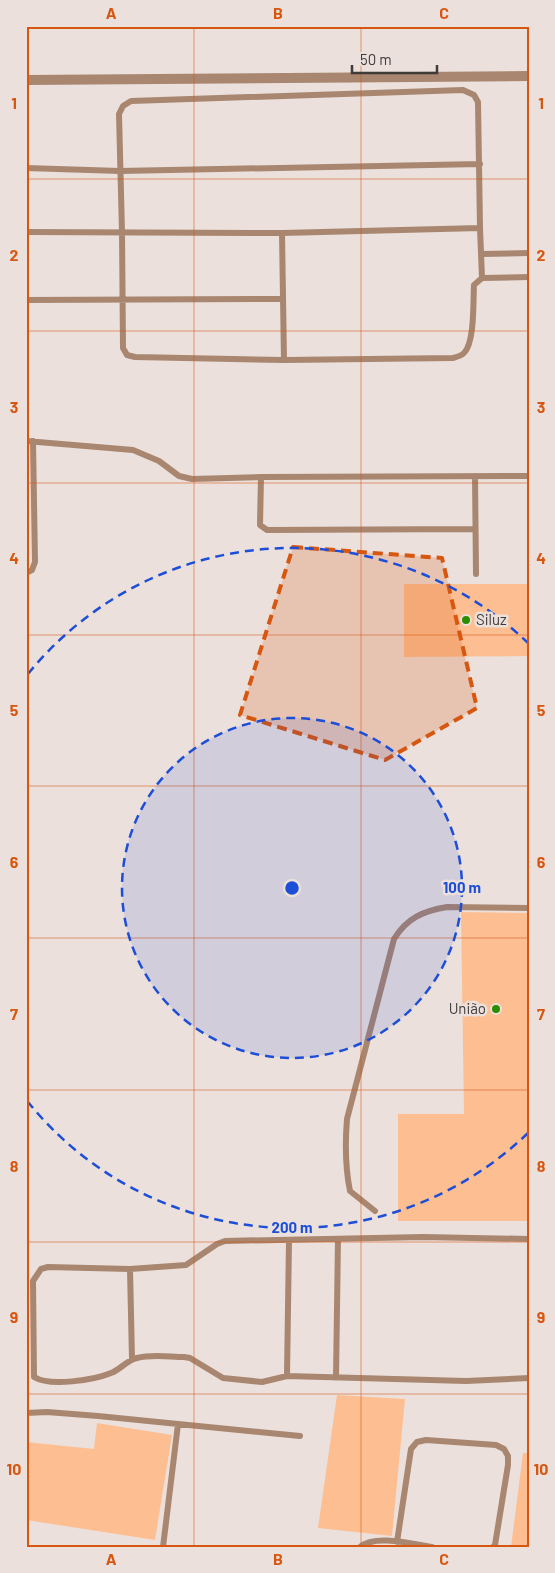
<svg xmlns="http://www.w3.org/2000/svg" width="555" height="1573" viewBox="0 0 555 1573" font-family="Barlow,sans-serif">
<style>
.building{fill:#fdbf92}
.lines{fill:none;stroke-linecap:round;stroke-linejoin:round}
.lane{stroke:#a88670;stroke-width:6}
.street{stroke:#a88670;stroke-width:10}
.marked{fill:#d75610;fill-opacity:0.2;stroke:#d75610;stroke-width:4;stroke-dasharray:10 6;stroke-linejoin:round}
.grid{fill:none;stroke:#d75610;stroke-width:1;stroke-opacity:0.55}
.ring{fill:none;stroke:#1d4ed8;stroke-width:2.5;stroke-dasharray:9 6}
.poi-dot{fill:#2d8d01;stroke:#ebe0db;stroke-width:2}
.labels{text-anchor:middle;stroke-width:5;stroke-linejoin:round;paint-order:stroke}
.poi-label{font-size:15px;fill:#3f3b39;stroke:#ebe0db;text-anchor:start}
.centre{fill:#1d4ed8;stroke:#ebe0db;stroke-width:2.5}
.ring-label{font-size:15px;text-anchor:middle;font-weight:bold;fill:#1d4ed8;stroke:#ebe0db;stroke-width:5;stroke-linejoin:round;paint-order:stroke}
.neatline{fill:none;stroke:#d75610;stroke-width:2}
.grid-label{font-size:16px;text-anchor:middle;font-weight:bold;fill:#d75610}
</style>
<rect width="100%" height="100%" fill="#ebe0db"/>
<!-- building -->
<path class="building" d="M404,584H529V656L404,657Z
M461,912L529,913V1221H398V1114H464Z
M337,1395L405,1399L392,1536L318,1528Z
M97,1423L172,1435L155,1540L26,1520V1442L94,1449Z
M523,1453H529V1547H511Z"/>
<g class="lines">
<!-- lane -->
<path class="lane" d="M26,168L120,171L480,164
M26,232L282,233L480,228L482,278L474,285C473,301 475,342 464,353C461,356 457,357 453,358L284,360L135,357L127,355L123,348L122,232L119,114L123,106L131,101L463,90L474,95L478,102L480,228
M282,233L284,360
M481,254L529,253
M482,278L529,277
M26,300L283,299
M26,441L133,450L159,461L179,476L192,479L261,477L529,476
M475,476L476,574
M261,477L260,525L267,530L474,529
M26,573L32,570L35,562L33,441
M375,1211L350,1191C345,1167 345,1144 347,1119L394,939C407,918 423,911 447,907L529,908
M529,1239L423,1237L225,1241L217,1244L186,1265L130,1269L48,1267L41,1269L33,1281L34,1377C50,1387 94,1380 111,1373C120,1370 127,1360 137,1358C152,1354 170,1357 184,1357L190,1358L223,1378L262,1382L287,1376L466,1381L529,1378
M130,1269L132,1359
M287,1376L289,1240
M336,1378L338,1239
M26,1413L47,1412L98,1416L300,1436
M397,1542L411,1449L417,1442L426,1440L496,1445L504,1449L508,1456V1465L495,1545L493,1547
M163,1547L178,1424
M360,1547C375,1534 412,1544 432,1547"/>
<!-- street -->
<path class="street" d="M26,80L529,76"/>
</g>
<!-- marked area -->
<path class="marked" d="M293,547L442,558L477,708L385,760L240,715Z"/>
<!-- grid -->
<path class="grid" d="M194,26V1547M361,26V1547M26,179H529M26,331H529M26,483H529M26,635H529M26,786H529M26,938H529M26,1090H529M26,1242H529M26,1394H529"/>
<!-- distance rings -->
<circle cx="292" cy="888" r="170" fill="#1d4ed8" fill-opacity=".12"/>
<g class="ring">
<circle cx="292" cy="888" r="170"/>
<path d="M528 1133A340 340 0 0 1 28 1102M28 674A340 340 0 0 1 528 643"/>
</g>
<!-- markers -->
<g class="poi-dot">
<circle cx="466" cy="620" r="5"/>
<circle cx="496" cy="1009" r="5"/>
</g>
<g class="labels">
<!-- poi labels -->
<g class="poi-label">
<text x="476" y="625">Siluz</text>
<text x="486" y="1014" text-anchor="end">União</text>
</g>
</g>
<circle cx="292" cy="888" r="8" class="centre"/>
<g class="ring-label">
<text x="462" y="893">100 m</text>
<text x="292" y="1233">200 m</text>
</g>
<!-- border -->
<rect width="555" height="1573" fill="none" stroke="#ebe0db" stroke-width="55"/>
<!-- scale -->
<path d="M352 65v8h85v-8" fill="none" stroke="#3f3b39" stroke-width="2.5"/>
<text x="360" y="65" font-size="15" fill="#3f3b39" stroke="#ebe0db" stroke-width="4" paint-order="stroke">50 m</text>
<rect x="28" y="28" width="500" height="1518" class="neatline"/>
<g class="grid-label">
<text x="111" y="19">A</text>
<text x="278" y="19">B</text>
<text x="444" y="19">C</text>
<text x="14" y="109">1</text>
<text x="541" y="109">1</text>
<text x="14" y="261">2</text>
<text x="541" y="261">2</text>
<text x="14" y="413">3</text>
<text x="541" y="413">3</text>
<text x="14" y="564">4</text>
<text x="541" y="564">4</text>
<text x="14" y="716">5</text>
<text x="541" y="716">5</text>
<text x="14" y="868">6</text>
<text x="541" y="868">6</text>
<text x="14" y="1020">7</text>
<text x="541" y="1020">7</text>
<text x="14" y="1172">8</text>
<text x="541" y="1172">8</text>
<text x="14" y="1323">9</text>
<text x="541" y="1323">9</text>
<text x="14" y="1475">10</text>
<text x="541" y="1475">10</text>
<text x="111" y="1565">A</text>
<text x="278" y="1565">B</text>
<text x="444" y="1565">C</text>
</g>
</svg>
